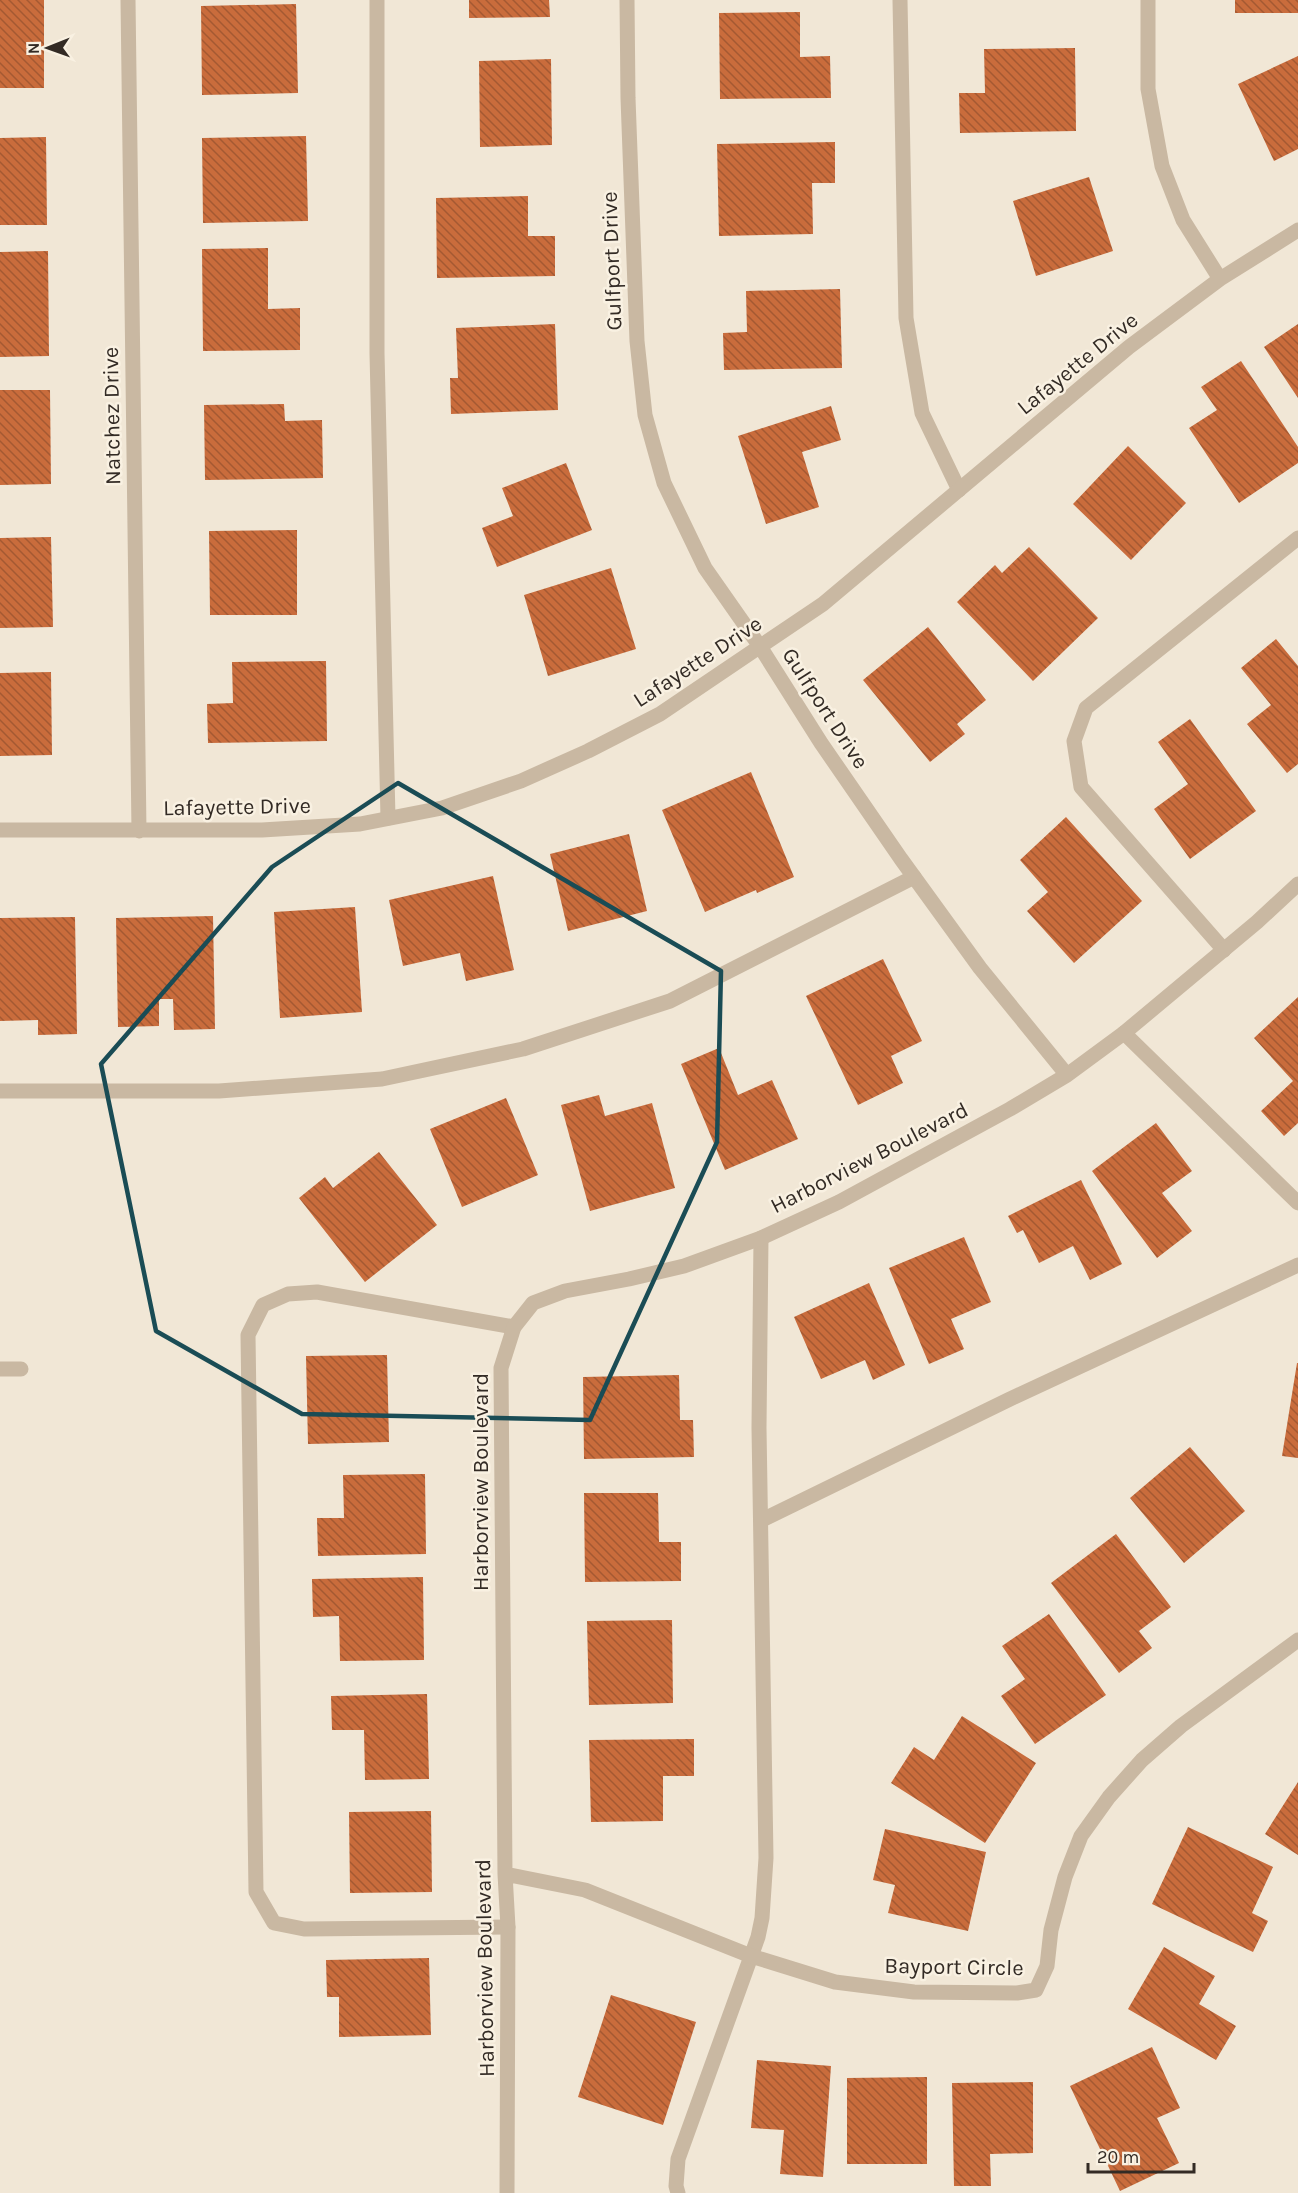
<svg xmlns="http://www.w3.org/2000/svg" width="1298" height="2193" viewBox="0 0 1298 2193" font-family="Karla,sans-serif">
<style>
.building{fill:url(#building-back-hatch)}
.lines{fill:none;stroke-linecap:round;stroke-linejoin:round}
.lane{stroke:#c9b8a2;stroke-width:15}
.street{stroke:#c9b8a2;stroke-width:15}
.marked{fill:none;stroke:#1a4c55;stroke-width:4.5;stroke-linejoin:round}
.labels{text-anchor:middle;stroke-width:5;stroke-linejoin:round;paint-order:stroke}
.street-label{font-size:22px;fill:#332b25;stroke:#f9f1e2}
</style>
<defs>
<pattern id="building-back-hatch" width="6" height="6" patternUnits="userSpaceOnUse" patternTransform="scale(1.5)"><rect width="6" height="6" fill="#c96c3c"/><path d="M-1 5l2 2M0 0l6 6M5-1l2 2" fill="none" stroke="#a45932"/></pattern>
</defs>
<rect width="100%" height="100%" fill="#f1e7d6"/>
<!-- building -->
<path class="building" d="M0,0H44V88H0Z
M469,0H549L550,17L469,18Z
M1235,0H1298V13H1235Z
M296,4L298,93L202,95L201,6Z
M800,12V57L830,56L831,98L720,99L719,13Z
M1075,48L1076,131L960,133L959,93H985L984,49Z
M1298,56V149L1274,161L1238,84Z
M551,59L552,145L480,147L479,61Z
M306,136L308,221L203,223L202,138Z
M46,137L47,225H0V138Z
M835,142V183H812L813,234L719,236L717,144Z
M1089,177L1113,251L1036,276L1013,201Z
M528,196V236H555V276L437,278L436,198Z
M268,248V309L300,308V350L203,351L202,249Z
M48,251L49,356L0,357V252Z
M840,289L842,368L724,370L723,333L747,332L746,291Z
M555,324L558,410L451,414L450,378H458L456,328Z
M1298,324V398L1264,347Z
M1241,361L1298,447V463L1239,503L1189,428L1217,410L1201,387Z
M0,390H50L51,484L0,485Z
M284,404L285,421L322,420L323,478L205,480L204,405Z
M831,406L841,440L802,452L819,507L766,524L738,436Z
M1128,446L1186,503L1131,560L1073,504Z
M566,463L592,530L497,567L482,528L513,516L502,488Z
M297,530V615H210L209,531Z
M51,537L53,627L0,628V538Z
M1029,547L1098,618L1033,681L957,602L995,565L1002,573Z
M611,568L636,649L548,676L524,595Z
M928,627L986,700L957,724L965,734L930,762L863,680Z
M1276,639L1298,666V764L1287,773L1247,724L1271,705L1241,668Z
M326,661L327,741L208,743L207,704L233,703L232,662Z
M51,672L52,755L0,756V673Z
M1190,719L1256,811L1190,859L1154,809L1188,784L1158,742Z
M751,772L794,877L757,893L756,890L705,912L662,810Z
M1066,817L1142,901L1074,963L1027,911L1048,892L1020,860Z
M629,834L647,911L568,931L550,854Z
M493,876L514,970L466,981L460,953L403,966L389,900Z
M355,907L362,1012L280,1018L274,912Z
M213,916L215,1029L174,1030L173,999H159V1026L118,1027L116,918Z
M75,917L77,1034L38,1035V1020L0,1021V918Z
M883,959L922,1041L891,1056L903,1083L858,1105L806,996Z
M1298,997V1123L1284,1136L1261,1111L1293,1081L1254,1038Z
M719,1048L738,1095L772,1080L798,1139L725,1170L681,1064Z
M599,1095L605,1116L652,1103L675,1188L590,1211L561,1105Z
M506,1098L538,1175L462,1207L430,1129Z
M1156,1123L1192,1171L1162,1193L1192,1231L1157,1258L1092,1171Z
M379,1152L437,1225L365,1282L299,1198L325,1177L333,1188Z
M1081,1180L1122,1264L1090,1280L1073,1246L1039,1263L1023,1230L1017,1233L1008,1216Z
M964,1237L991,1302L951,1319L964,1349L929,1364L889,1268Z
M869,1283L905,1365L873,1380L865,1360L821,1379L794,1317Z
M387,1355L389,1442L308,1444L306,1356Z
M1297,1363H1298V1458L1282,1456Z
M679,1375L680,1420H693L694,1457L584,1459L583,1377Z
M1190,1447L1245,1511L1184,1563L1130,1498Z
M425,1474L426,1554L318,1556L317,1518H344L343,1475Z
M584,1493H658L659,1542H681V1581L585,1582Z
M1116,1534L1171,1607L1139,1631L1152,1648L1119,1673L1051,1583Z
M423,1577L424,1660L340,1661L339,1616L313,1617L312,1579Z
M1049,1614L1106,1695L1035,1744L1001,1696L1025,1679L1002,1646Z
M672,1620L673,1703L589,1705L587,1621Z
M427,1694L429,1779L365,1780L364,1730H332L331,1696Z
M962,1716L1036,1763L985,1843L891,1783L914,1747L934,1760Z
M694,1739V1776H663V1821L591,1822L589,1740Z
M1298,1782V1855L1265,1834Z
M431,1811L432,1892L350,1893L349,1812Z
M1188,1827L1273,1867L1252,1913L1268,1921L1253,1952L1152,1904Z
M885,1829L986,1852L968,1931L888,1913L895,1885L873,1880Z
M1164,1947L1215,1976L1199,2004L1236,2026L1216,2060L1128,2009Z
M429,1958L431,2035L339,2037V1997H327L326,1960Z
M611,1995L696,2022L663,2125L578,2097Z
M1152,2047L1180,2108L1157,2118L1179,2163L1120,2191L1070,2086Z
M757,2060L831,2066L823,2177L780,2174L784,2130L751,2128Z
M927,2077V2164H847V2078Z
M1033,2082V2153L990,2154L991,2186H954L952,2083Z"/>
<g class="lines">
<!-- lane -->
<path class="lane" d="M377,0V353L388,818
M900,0L906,318L922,413L959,490
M1224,950L1081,787L1074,741L1086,708L1298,538
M1124,1033L1298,1203
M0,1091H219L382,1079L523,1049L670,1001L914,877
M0,1369H21
M762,1520L1008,1400L1298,1265
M508,1927L304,1929L274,1923L256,1892L248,1335L263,1305L288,1294L317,1292L514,1327
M678,2193L676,2186L678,2159L758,1937L762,1918L766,1858L759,1428L761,1238"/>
<!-- street -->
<path class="street" d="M128,0L139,831
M627,0L628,98L637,341L645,415L664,483L705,568L761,648L821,743L901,859L980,968L1067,1075
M1148,0V89L1162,166L1183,220L1220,279
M0,830H262L360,824L442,808L521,781L588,751L660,714L823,604L1129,347L1220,279L1298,230
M505,1874L585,1890L751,1956L835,1982L914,1992L1017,1993L1036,1990L1047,1966L1051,1930L1065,1877L1081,1836L1109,1797L1142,1760L1181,1726L1298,1640
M507,2193L508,1927L505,1874L501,1368L514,1327L533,1303L565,1291L629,1279L684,1266L761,1238L839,1202L1010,1109L1067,1075L1124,1033L1257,922L1298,884"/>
</g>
<!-- marked area -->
<path class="marked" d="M398,783L721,971L717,1142L590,1420L302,1414L156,1331L101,1064L272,867Z"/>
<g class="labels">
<!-- street labels -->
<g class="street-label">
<text transform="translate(611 261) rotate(-92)" y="8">Gulfport Drive</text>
<text transform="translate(1077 363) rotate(-39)" y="8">Lafayette Drive</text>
<text transform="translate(111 416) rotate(-91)" y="8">Natchez Drive</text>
<text transform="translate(697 661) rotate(-33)" y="8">Lafayette Drive</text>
<text transform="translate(826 708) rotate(57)" y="8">Gulfport Drive</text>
<text transform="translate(237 806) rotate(-1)" y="8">Lafayette Drive</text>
<text transform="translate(869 1157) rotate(-27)" y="8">Harborview Boulevard</text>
<text transform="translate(480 1482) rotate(-90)" y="8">Harborview Boulevard</text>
<text transform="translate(954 1966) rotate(1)" y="8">Bayport Circle</text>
<text transform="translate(484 1968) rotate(-91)" y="8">Harborview Boulevard</text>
</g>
</g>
<!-- north arrow -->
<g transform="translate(48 48) rotate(269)" stroke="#f9f1e2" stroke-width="4.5" paint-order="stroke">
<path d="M0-4.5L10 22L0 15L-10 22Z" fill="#332b25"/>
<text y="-9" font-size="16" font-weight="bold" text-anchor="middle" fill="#332b25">N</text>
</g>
<!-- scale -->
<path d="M1088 2163v9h106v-9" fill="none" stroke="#332b25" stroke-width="3"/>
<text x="1097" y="2163" font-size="18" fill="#332b25" stroke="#f9f1e2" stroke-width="4.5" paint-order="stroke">20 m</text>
</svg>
